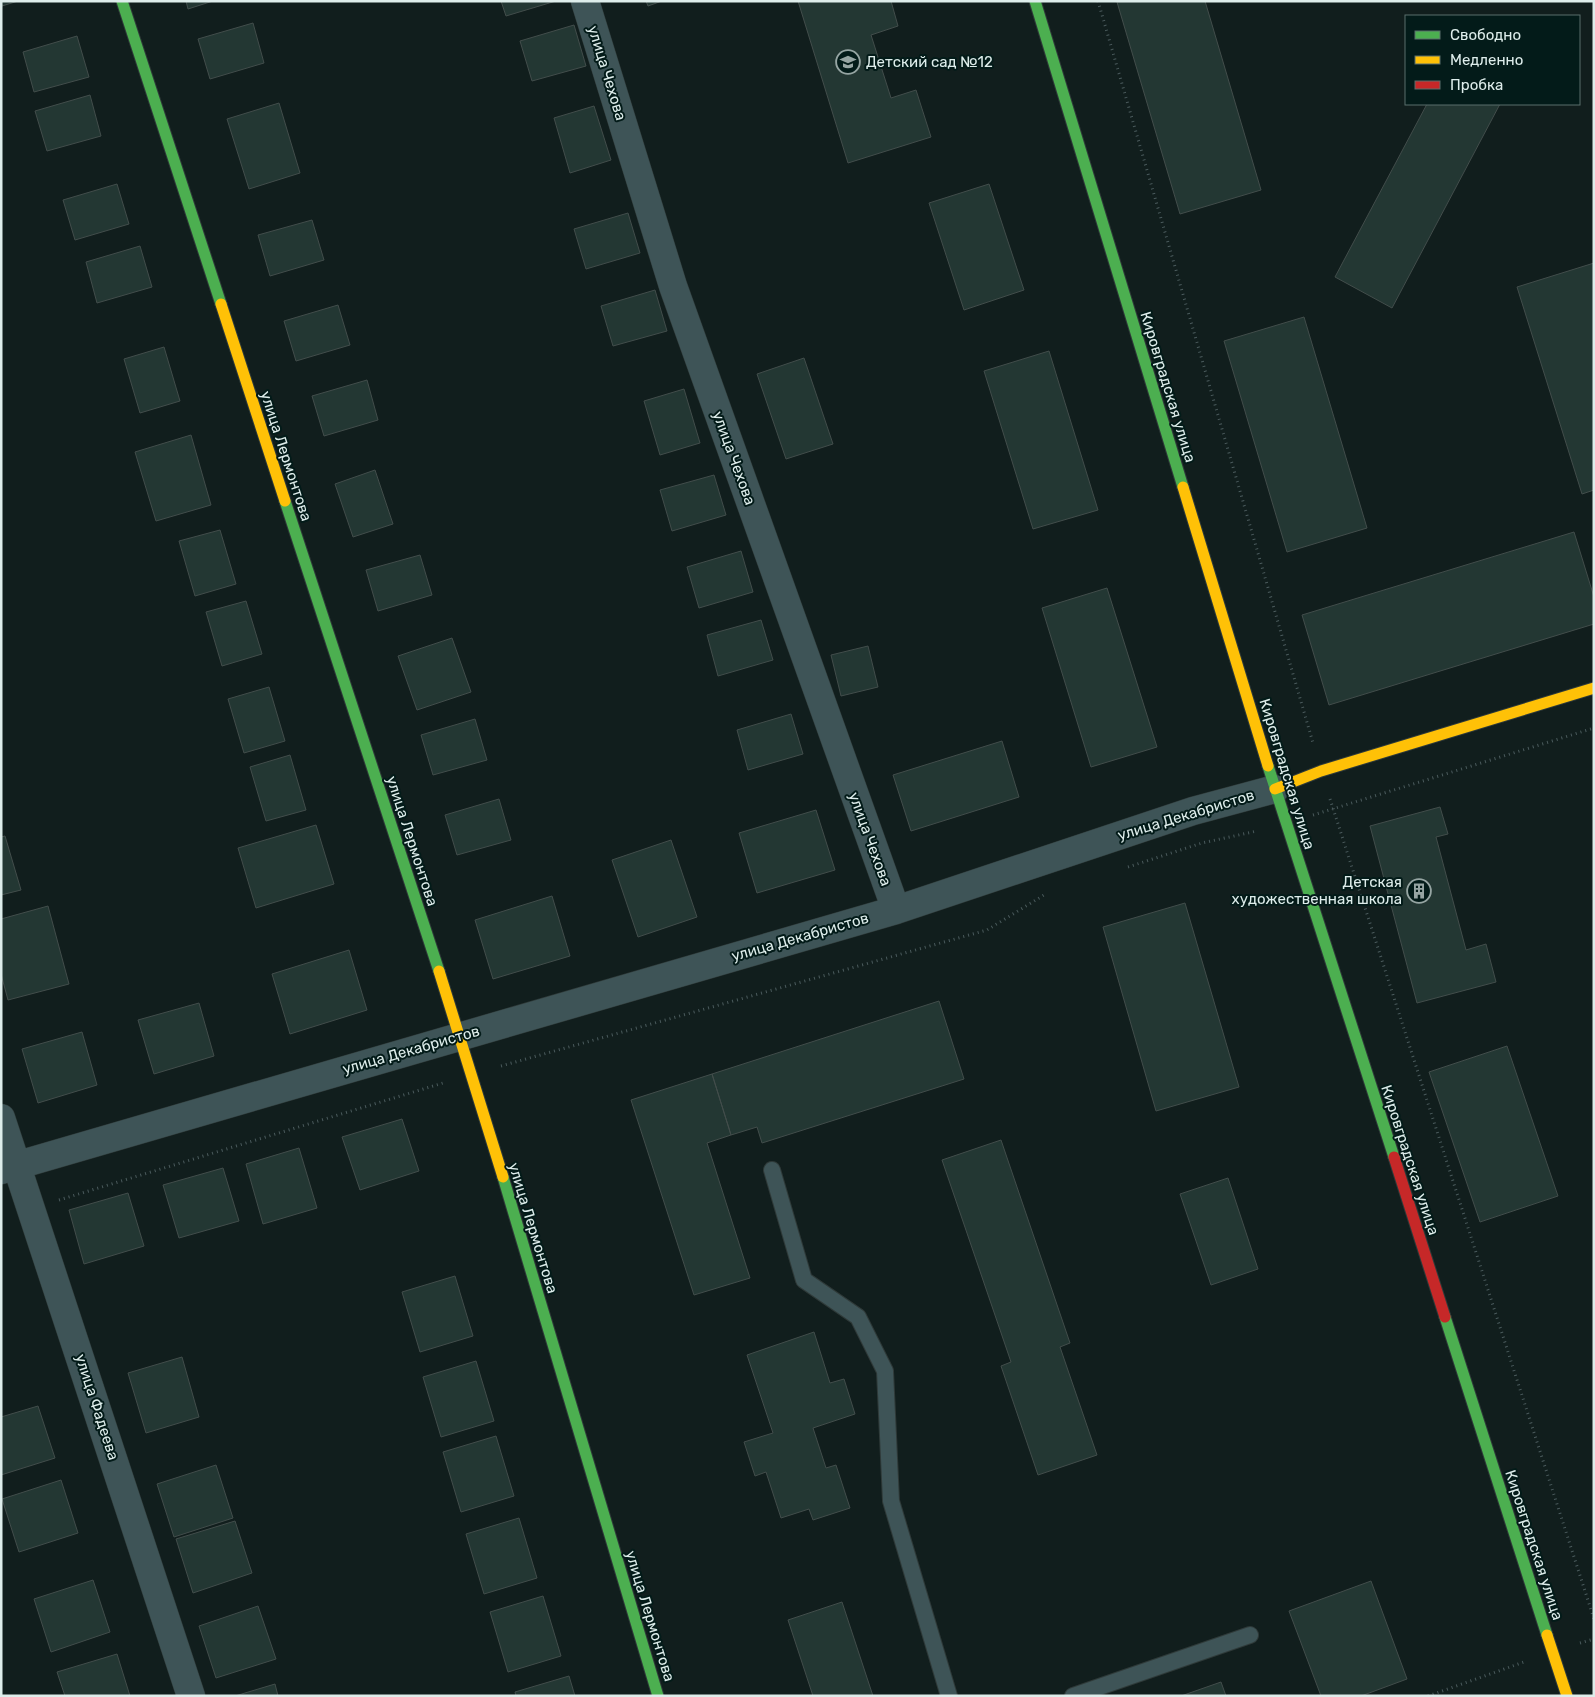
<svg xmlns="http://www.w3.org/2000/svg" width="1595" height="1697" viewBox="0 0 1595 1697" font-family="Rubik,sans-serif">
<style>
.building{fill:#233733;stroke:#424d4b}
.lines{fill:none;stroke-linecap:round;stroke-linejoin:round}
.lane-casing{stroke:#2f3a39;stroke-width:18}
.street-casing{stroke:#2f3a39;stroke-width:29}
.fast-casing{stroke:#2f3a39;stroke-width:13}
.slow-casing{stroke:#2f3a39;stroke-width:13}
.jam-casing{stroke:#2f3a39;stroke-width:13}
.path{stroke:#4b5b5d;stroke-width:3;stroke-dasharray:1 4;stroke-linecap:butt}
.lane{stroke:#3e5457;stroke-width:16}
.street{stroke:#3e5457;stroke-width:28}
.fast{stroke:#4caf50;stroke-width:11}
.slow{stroke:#ffc107;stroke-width:11}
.jam{stroke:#c62828;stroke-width:11}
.labels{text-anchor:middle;stroke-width:4;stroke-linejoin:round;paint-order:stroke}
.poi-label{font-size:15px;fill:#deedeb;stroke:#031b19;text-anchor:start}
.street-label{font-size:15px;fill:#deedeb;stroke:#031b19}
</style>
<rect width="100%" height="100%" fill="#111e1d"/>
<!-- building -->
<path class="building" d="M1,1H18L2,6Z
M186,1H213L188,9Z
M501,1H556L506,16Z
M646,1H662L648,6Z
M798,1H891L898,26L871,35L891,98L916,90L931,137L848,163Z
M1205,1L1261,190L1180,214L1117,2Z
M253,23L264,63L210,79L198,39Z
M574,25L586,66L532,81L520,41Z
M77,36L89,77L34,92L23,52Z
M90,95L101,136L47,151L35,111Z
M279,103L300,173L249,189L227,119Z
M1427,104H1500L1392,308L1335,277Z
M594,106L611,160L570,173L554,118Z
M117,184L129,224L75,240L63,200Z
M989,184L1024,290L964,310L929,203Z
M628,213L640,253L586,269L574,229Z
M312,220L324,260L270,276L258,235Z
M140,246L152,287L97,303L86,262Z
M1594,263V490L1582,494L1517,287Z
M655,290L667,331L613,346L601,306Z
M338,305L350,345L296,361L284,321Z
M1304,317L1367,528L1287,552L1224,341Z
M164,347L180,401L140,413L124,359Z
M1049,351L1098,510L1033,529L984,371Z
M804,358L833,444L786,459L757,374Z
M367,380L378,420L324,436L312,396Z
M684,389L700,443L660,455L644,401Z
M191,435L211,505L156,521L135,452Z
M375,470L393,524L353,537L335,484Z
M714,475L726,515L672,531L660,490Z
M220,530L236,584L195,596L179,541Z
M1574,532L1594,597V624L1329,705L1302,615Z
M741,551L753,592L699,608L687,567Z
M420,555L432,595L378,611L366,570Z
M1107,588L1157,747L1091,767L1042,608Z
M246,601L262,654L222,666L206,612Z
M761,620L773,660L718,676L707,635Z
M452,638L471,692L417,710L398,656Z
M868,646L878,687L841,696L831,655Z
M269,687L285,741L244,753L228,699Z
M791,714L803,754L748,770L737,730Z
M475,719L487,760L433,775L421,735Z
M1002,741L1019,797L911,831L893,775Z
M290,755L306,810L266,821L250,767Z
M499,799L511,840L457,855L445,815Z
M1440,807L1448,834L1436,837L1466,950L1486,944L1496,982L1417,1003L1370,826Z
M816,810L835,870L757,893L739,833Z
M316,825L334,884L256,908L238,848Z
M5,836L21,890L1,895V837Z
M671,840L697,917L638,937L612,860Z
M552,896L570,956L493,979L475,920Z
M1185,903L1239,1087L1156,1111L1103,927Z
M48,906L69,984L8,1000L1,974V919Z
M349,950L367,1010L290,1034L272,974Z
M939,1001L964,1079L762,1143L757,1127L731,1135L712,1074Z
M199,1003L214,1056L154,1074L138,1020Z
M82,1032L97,1085L38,1103L22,1049Z
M1507,1046L1558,1196L1480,1222L1429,1072Z
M712,1074L731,1135L707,1143L750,1278L694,1295L631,1100Z
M402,1119L419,1171L360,1190L342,1137Z
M1001,1140L1070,1343L1060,1347L1097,1455L1038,1475L1001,1366L1011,1362L942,1160Z
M299,1148L317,1208L263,1224L246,1164Z
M223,1168L239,1221L179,1238L163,1185Z
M1228,1178L1258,1269L1211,1285L1180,1194Z
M128,1193L144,1246L84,1264L69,1210Z
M455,1276L473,1336L420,1352L402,1292Z
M814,1332L830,1383L844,1379L855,1414L813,1428L826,1468L836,1465L850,1508L813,1520L809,1509L781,1518L766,1472L755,1476L744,1442L773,1433L747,1355Z
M182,1357L199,1417L146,1433L128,1373Z
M476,1361L494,1421L441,1437L423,1377Z
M38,1406L55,1458L1,1475V1417Z
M496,1436L514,1496L461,1512L443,1452Z
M216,1465L233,1518L174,1537L157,1484Z
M61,1480L78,1533L19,1552L2,1499Z
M519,1518L537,1578L484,1594L466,1534Z
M235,1521L252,1573L193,1593L176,1539Z
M93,1580L110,1632L51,1652L34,1599Z
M1371,1581L1407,1679L1361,1696H1321L1289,1611Z
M543,1596L561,1656L508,1672L490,1612Z
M842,1602L873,1696H813L788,1620Z
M258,1606L276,1659L216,1678L199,1626Z
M117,1654L130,1696H65L57,1672Z
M569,1676L575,1696H516L515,1692Z
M1221,1682L1226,1696H1181Z
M275,1684L278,1696H235Z"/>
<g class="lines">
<!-- lane casing -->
<g class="lane-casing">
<path id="lane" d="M772,1170L804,1280L858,1317L885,1371L891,1501L949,1696
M1073,1696L1250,1635"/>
</g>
<!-- street casing -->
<g class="street-casing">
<path id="street" d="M585,1L673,286L896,910
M1,1118L191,1696
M1,1170L896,910L1193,811L1275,789"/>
</g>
<!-- fast casing -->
<g class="fast-casing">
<path id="fast" d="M122,1L221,304
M1035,1L1183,487
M285,501L439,971
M1268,766L1394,1157
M503,1177L658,1696
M1445,1317L1547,1635"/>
</g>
<!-- slow casing -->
<g class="slow-casing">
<path id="slow" d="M221,304L285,501
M1183,487L1268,766
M1275,789L1321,771L1594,688
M439,971L503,1177
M1547,1635L1567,1696"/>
</g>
<!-- jam casing -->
<g class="jam-casing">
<path id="jam" d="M1394,1157L1445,1317"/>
</g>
<!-- path -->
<path class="path" d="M1098,1L1313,743
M1330,799L1594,1619
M1313,815L1594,728
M1128,867L1202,843L1257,831
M501,1066L987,930L1044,895
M59,1200L443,1083
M1580,1643L1594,1639
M1428,1696L1524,1662"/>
<!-- lane -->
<use href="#lane" class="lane"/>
<!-- street -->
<use href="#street" class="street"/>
<!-- fast -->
<use href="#fast" class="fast"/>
<!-- slow -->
<use href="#slow" class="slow"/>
<!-- jam -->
<use href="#jam" class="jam"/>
</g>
<!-- icons -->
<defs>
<g id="school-ring" transform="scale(1.25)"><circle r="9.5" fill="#031b19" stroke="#96a5a3" stroke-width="1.5"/><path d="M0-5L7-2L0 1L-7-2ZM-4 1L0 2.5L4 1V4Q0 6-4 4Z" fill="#96a5a3"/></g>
<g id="building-ring" transform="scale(1.25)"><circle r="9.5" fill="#031b19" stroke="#96a5a3" stroke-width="1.5"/><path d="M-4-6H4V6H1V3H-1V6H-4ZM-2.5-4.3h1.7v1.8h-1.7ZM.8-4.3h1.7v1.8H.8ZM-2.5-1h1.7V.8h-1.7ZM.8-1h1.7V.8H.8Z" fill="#96a5a3"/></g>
</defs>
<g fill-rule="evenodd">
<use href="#school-ring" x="848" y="62"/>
<use href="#building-ring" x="1419" y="891"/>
</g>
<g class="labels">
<!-- poi labels -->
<g class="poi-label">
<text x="866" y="67">Детский сад №12</text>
<text x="1402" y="887" text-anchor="end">Детская<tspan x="1402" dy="17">художественная школа</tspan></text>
</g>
<!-- street labels -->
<g class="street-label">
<text transform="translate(607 73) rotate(73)" y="5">улица Чехова</text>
<text transform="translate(1168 387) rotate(73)" y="5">Кировградская улица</text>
<text transform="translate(286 456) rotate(72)" y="5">улица Лермонтова</text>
<text transform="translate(734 458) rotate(70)" y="5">улица Чехова</text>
<text transform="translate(1287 774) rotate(73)" y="5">Кировградская улица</text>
<text transform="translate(1186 815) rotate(-17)" y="5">улица Декабристов</text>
<text transform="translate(870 839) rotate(70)" y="5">улица Чехова</text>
<text transform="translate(412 841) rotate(72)" y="5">улица Лермонтова</text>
<text transform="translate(800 937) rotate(-16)" y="5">улица Декабристов</text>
<text transform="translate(411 1050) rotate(-16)" y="5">улица Декабристов</text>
<text transform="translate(1410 1160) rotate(72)" y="5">Кировградская улица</text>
<text transform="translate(533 1228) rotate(73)" y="5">улица Лермонтова</text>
<text transform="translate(97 1407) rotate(72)" y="5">улица Фадеева</text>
<text transform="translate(1534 1545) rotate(72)" y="5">Кировградская улица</text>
<text transform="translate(650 1616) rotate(73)" y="5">улица Лермонтова</text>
</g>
</g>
<!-- border -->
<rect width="1595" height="1697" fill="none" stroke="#deedeb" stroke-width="5"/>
<!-- legend -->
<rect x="1405" y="15" width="175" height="90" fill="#031b19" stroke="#5b6f6d"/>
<rect x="1415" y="31" width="25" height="8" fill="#4caf50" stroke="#5b6f6d"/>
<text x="1450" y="40" font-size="15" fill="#deedeb">Свободно</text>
<rect x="1415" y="56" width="25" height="8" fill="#ffc107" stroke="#5b6f6d"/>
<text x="1450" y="65" font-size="15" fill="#deedeb">Медленно</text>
<rect x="1415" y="81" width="25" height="8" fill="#c62828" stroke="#5b6f6d"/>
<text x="1450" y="90" font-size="15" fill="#deedeb">Пробка</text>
</svg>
